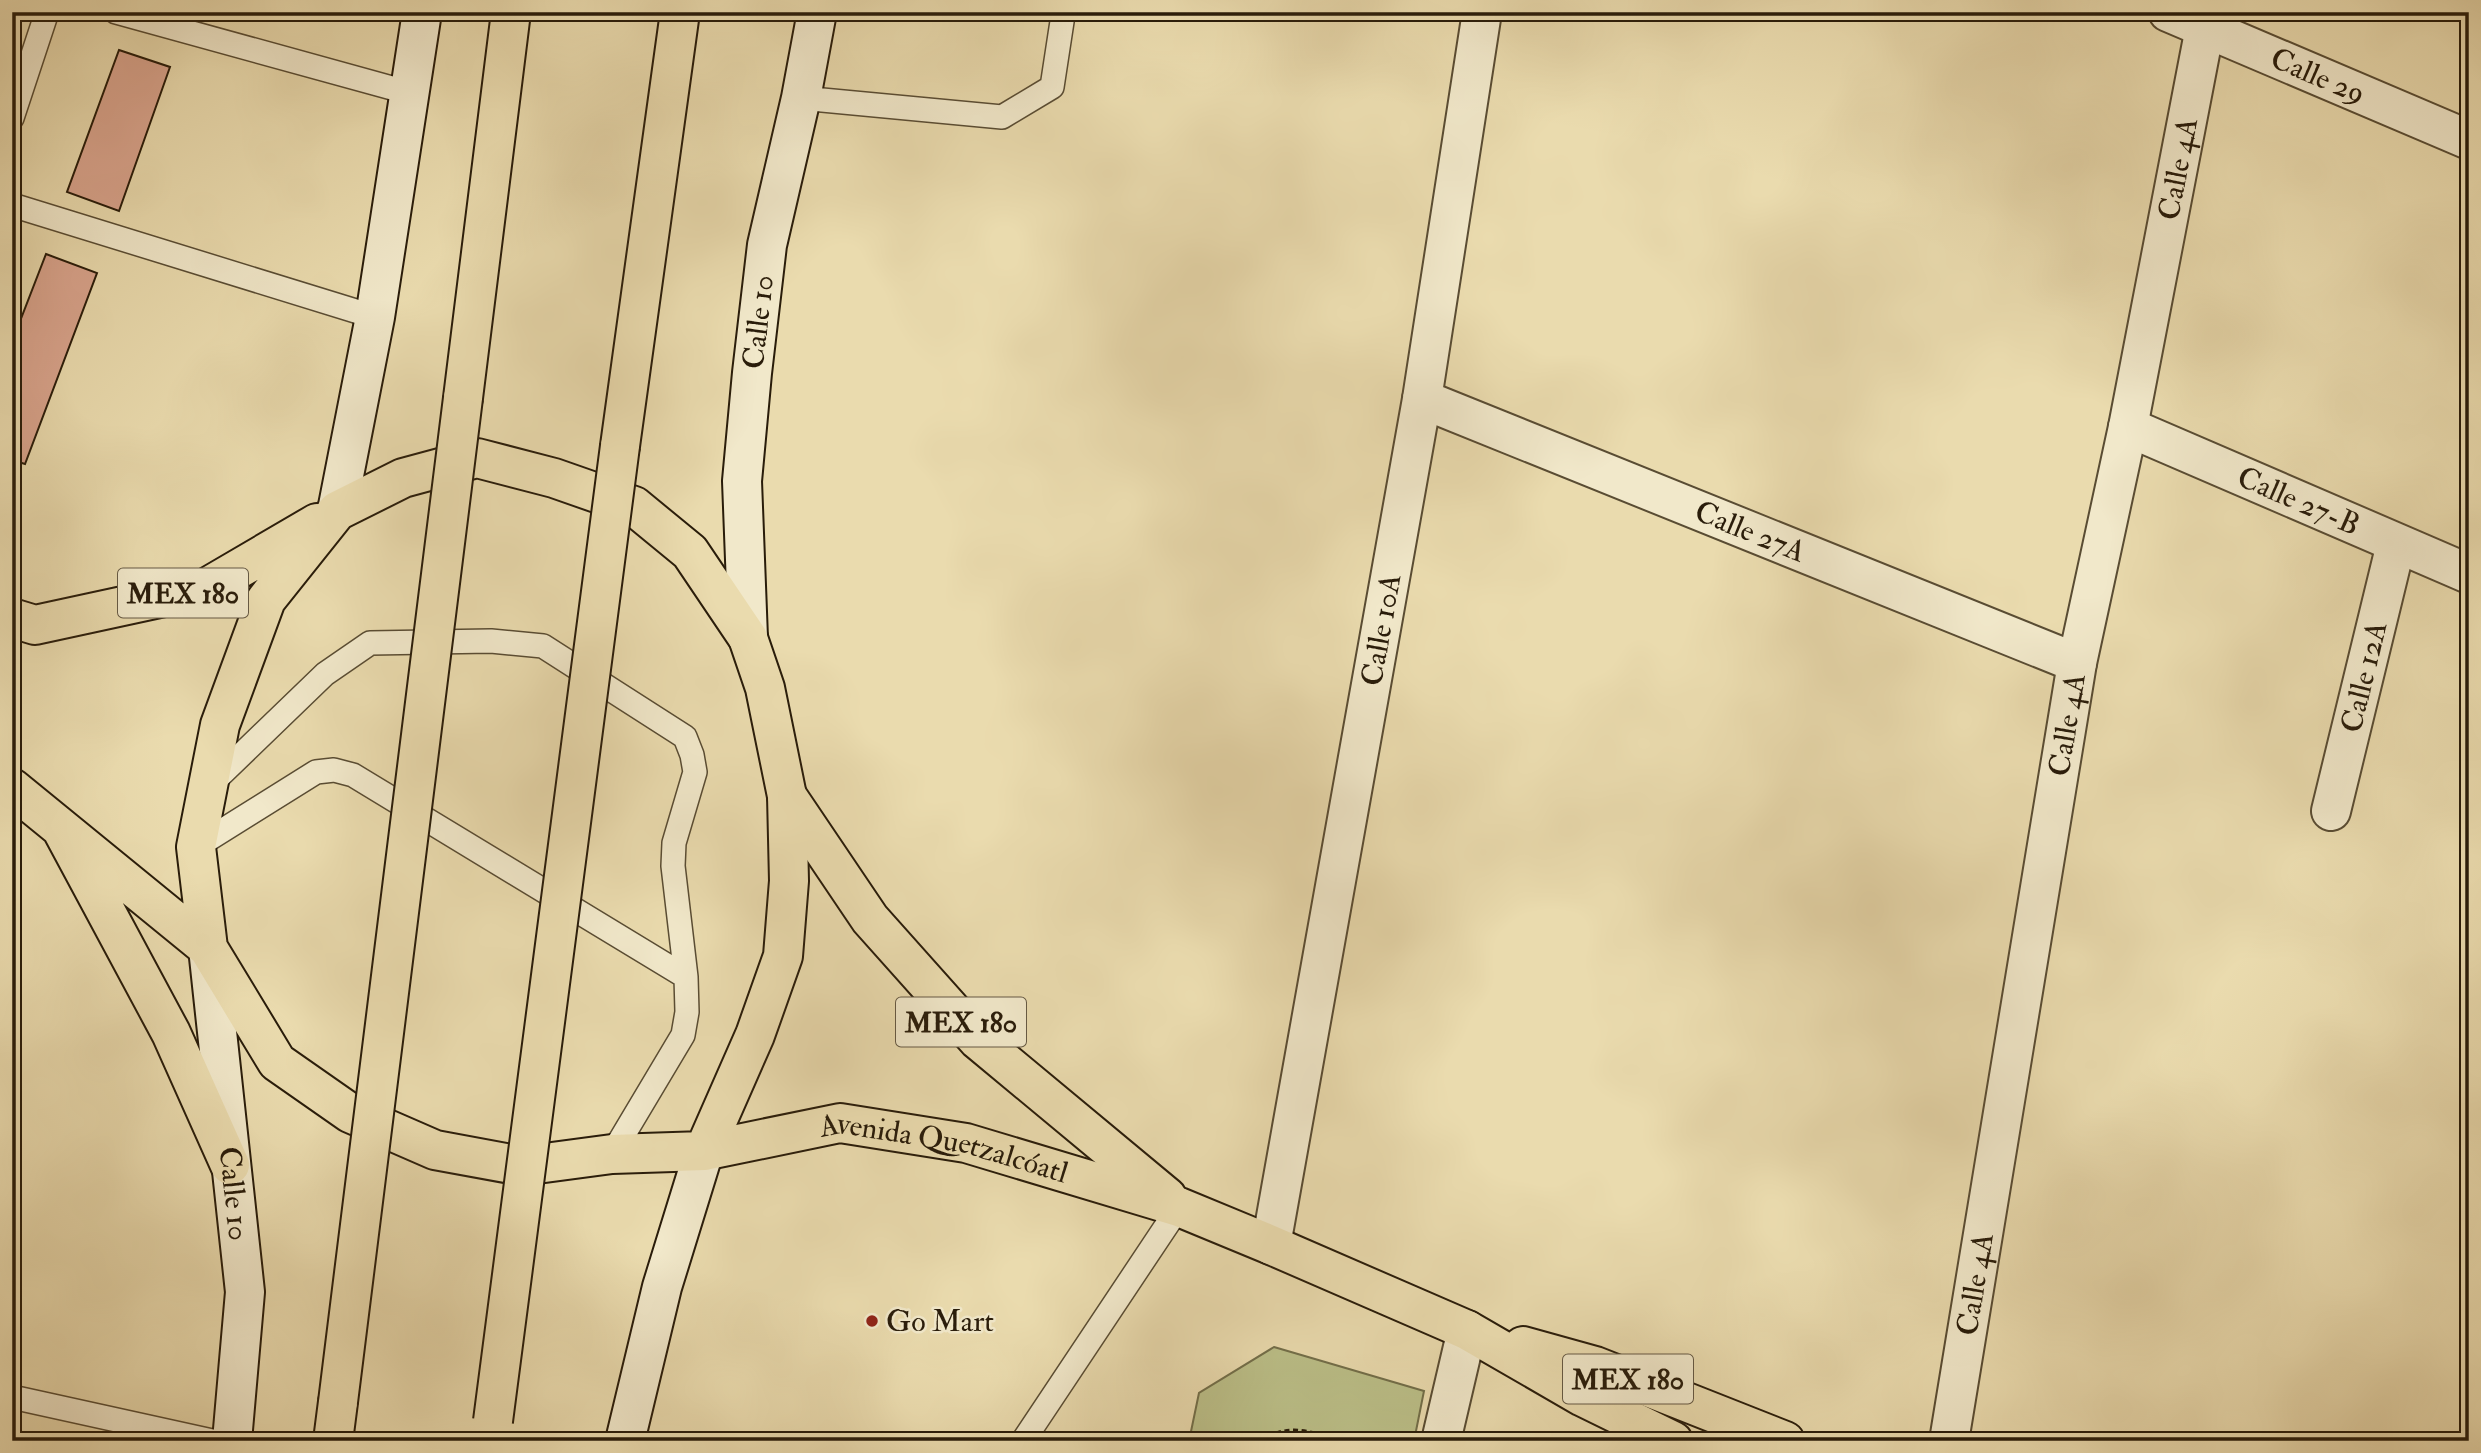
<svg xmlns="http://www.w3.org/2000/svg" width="2481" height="1453" viewBox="0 0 2481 1453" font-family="'IM FELL Double Pica',serif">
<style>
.green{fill:#bbbf88;stroke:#726e49;stroke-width:2}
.building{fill:#d9a48d;stroke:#291c0a;stroke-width:2}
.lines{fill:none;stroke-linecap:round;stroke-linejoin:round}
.service-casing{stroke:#594c33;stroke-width:26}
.minor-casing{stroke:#594c33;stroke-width:42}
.secondary-casing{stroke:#291c0a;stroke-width:42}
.primary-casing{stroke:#291c0a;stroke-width:42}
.trunk-casing{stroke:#291c0a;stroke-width:42}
.path{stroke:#291c0a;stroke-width:4.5;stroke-dasharray:5 3.5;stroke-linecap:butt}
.service{stroke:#f1e8ca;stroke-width:23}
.minor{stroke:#f1e8ca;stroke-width:38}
.secondary{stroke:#f1e8ca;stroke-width:38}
.primary{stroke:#eadbae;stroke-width:38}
.trunk{stroke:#eadbae;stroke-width:38}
.trunk-bridge-casing{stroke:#291c0a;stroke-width:42;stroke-linecap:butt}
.trunk-bridge{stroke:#eadbae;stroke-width:38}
.poi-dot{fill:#8f2418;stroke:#f1e8ca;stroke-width:2.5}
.labels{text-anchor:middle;stroke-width:5;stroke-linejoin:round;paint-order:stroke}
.shield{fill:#f1e8ca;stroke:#655944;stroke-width:2}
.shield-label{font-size:28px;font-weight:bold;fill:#291c0a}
.street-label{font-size:30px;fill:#291c0a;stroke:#f1e8ca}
.poi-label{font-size:30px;fill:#291c0a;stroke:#f1e8ca;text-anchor:start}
</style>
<rect width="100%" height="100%" fill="#eadbae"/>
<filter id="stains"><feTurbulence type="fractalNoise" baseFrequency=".00286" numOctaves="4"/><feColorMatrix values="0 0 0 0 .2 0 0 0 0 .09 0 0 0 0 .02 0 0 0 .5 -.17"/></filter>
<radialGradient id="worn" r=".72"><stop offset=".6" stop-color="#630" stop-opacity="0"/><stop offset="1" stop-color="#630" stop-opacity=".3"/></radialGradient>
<!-- green -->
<path class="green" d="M1274,1347L1424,1391L1414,1441H1189L1199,1393Z"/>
<!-- building -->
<path class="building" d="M1079,12H1126L1125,19Z
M119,50L170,67L119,211L67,192Z
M46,254L97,273L25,464L12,460V342Z"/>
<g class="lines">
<!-- service casing -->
<g class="service-casing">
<path id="service" d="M116,12L410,93
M801,98L1002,117L1052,87L1063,15
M12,118L47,12
M12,205L375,317
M210,785L325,674L370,643L491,641L543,646L685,737L692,755L695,772L674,843L673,866L686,977
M196,847L316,772L334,770L353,775L686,977L687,1012L683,1035L612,1154
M12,1397L212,1441
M1023,1441L1179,1207"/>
</g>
<!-- minor casing -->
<g class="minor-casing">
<g id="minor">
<path id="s1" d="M2168,12L2469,140"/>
<path id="s2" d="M1422,399L2077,663"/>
<path id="s3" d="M2128,427L2469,574"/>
<path id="s4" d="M2331,811L2396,544"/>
<path id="s5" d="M1271,1245L1422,399L1482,12"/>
<path d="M1441,1441L1467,1330"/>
<path id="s6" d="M1949,1441L2077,663L2128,427L2208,12"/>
</g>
</g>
<!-- secondary casing -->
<g class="secondary-casing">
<g id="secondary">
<path d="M337,511L375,317L422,12"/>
<path id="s7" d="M748,638L742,481L752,373L767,245L801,98L817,12"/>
<path id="s8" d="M208,948L245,1292L232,1441"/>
<path d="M625,1441L662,1287L704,1151"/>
</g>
</g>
<!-- primary casing -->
<g class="primary-casing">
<g id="primary">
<path d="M787,796L870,919L978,1040L1167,1197"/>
<path id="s9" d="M704,1151L840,1123L966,1143L1179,1207L1271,1245L1467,1330L1583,1397L1673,1441"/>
<path d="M1523,1346L1595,1366L1785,1441"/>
</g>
</g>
<!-- trunk casing -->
<g class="trunk-casing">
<path id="trunk" d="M463,398L511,12
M620,446L680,12
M477,458L554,478L634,506L690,552L748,638L765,688L787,796L789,881L783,956L755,1035L704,1151L612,1154L522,1166L435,1150L350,1113L277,1062L208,948L196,847L220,725L266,600L337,511L403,478Z
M12,618L35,625L206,588L317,523
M12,788L208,948
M61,828L171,1033L230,1165
M333,1441L338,1402"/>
</g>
<!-- path -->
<path class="path" d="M1481,1438H1530L1536,1441
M1261,1441C1284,1426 1308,1429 1332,1441"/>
<!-- service -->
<use href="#service" class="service"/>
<!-- minor -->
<use href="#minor" class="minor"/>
<!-- secondary -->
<use href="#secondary" class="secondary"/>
<!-- primary -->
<use href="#primary" class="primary"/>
<!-- trunk -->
<use href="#trunk" class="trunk"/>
<!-- trunk-bridge casing -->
<g class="trunk-bridge-casing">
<path id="trunk-bridge" d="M338,1402L463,398
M493,1421L620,446"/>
</g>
<!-- trunk-bridge -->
<use href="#trunk-bridge" class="trunk-bridge"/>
</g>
<!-- markers -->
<circle class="poi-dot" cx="872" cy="1321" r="7"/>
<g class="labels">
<!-- shield labels -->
<g class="shield">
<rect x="118" y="568.5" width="130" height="49" rx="5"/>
<rect x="896" y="997.5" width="130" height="49" rx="5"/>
<rect x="1563" y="1354.5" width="130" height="49" rx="5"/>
</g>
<g class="shield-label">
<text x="183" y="603">MEX 180</text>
<text x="961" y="1032">MEX 180</text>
<text x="1628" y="1389">MEX 180</text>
</g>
<!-- street labels -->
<g class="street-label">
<text dy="10" stroke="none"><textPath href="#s1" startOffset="163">Calle 29</textPath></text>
<text dy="10" stroke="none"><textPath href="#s6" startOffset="1293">Calle 4A</textPath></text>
<text dy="10" stroke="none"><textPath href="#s7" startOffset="317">Calle 10</textPath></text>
<text dy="10" stroke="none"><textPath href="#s3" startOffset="186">Calle 27-B</textPath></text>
<text dy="10" stroke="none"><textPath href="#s2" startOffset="354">Calle 27A</textPath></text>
<text dy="10" stroke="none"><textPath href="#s5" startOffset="625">Calle 10A</textPath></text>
<text dy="10" stroke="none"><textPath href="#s4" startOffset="138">Calle 12A</textPath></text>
<text dy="10" stroke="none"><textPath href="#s6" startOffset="726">Calle 4A</textPath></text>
<text dy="10" stroke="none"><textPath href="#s9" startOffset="245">Avenida Quetzalcóatl</textPath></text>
<text dy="10" stroke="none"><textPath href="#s8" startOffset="247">Calle 10</textPath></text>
<text dy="10" stroke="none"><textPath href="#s6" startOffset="159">Calle 4A</textPath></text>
</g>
<!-- poi labels -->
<g class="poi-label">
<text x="886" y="1331">Go Mart</text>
</g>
</g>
<!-- margin -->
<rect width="2481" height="1453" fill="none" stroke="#eadbae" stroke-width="42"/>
<rect x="14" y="14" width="2453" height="1425" fill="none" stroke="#291c0a" stroke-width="3.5"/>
<rect x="21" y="21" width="2439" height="1411" fill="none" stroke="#291c0a" stroke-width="2"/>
<rect width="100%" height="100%" filter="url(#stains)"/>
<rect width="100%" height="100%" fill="url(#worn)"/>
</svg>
